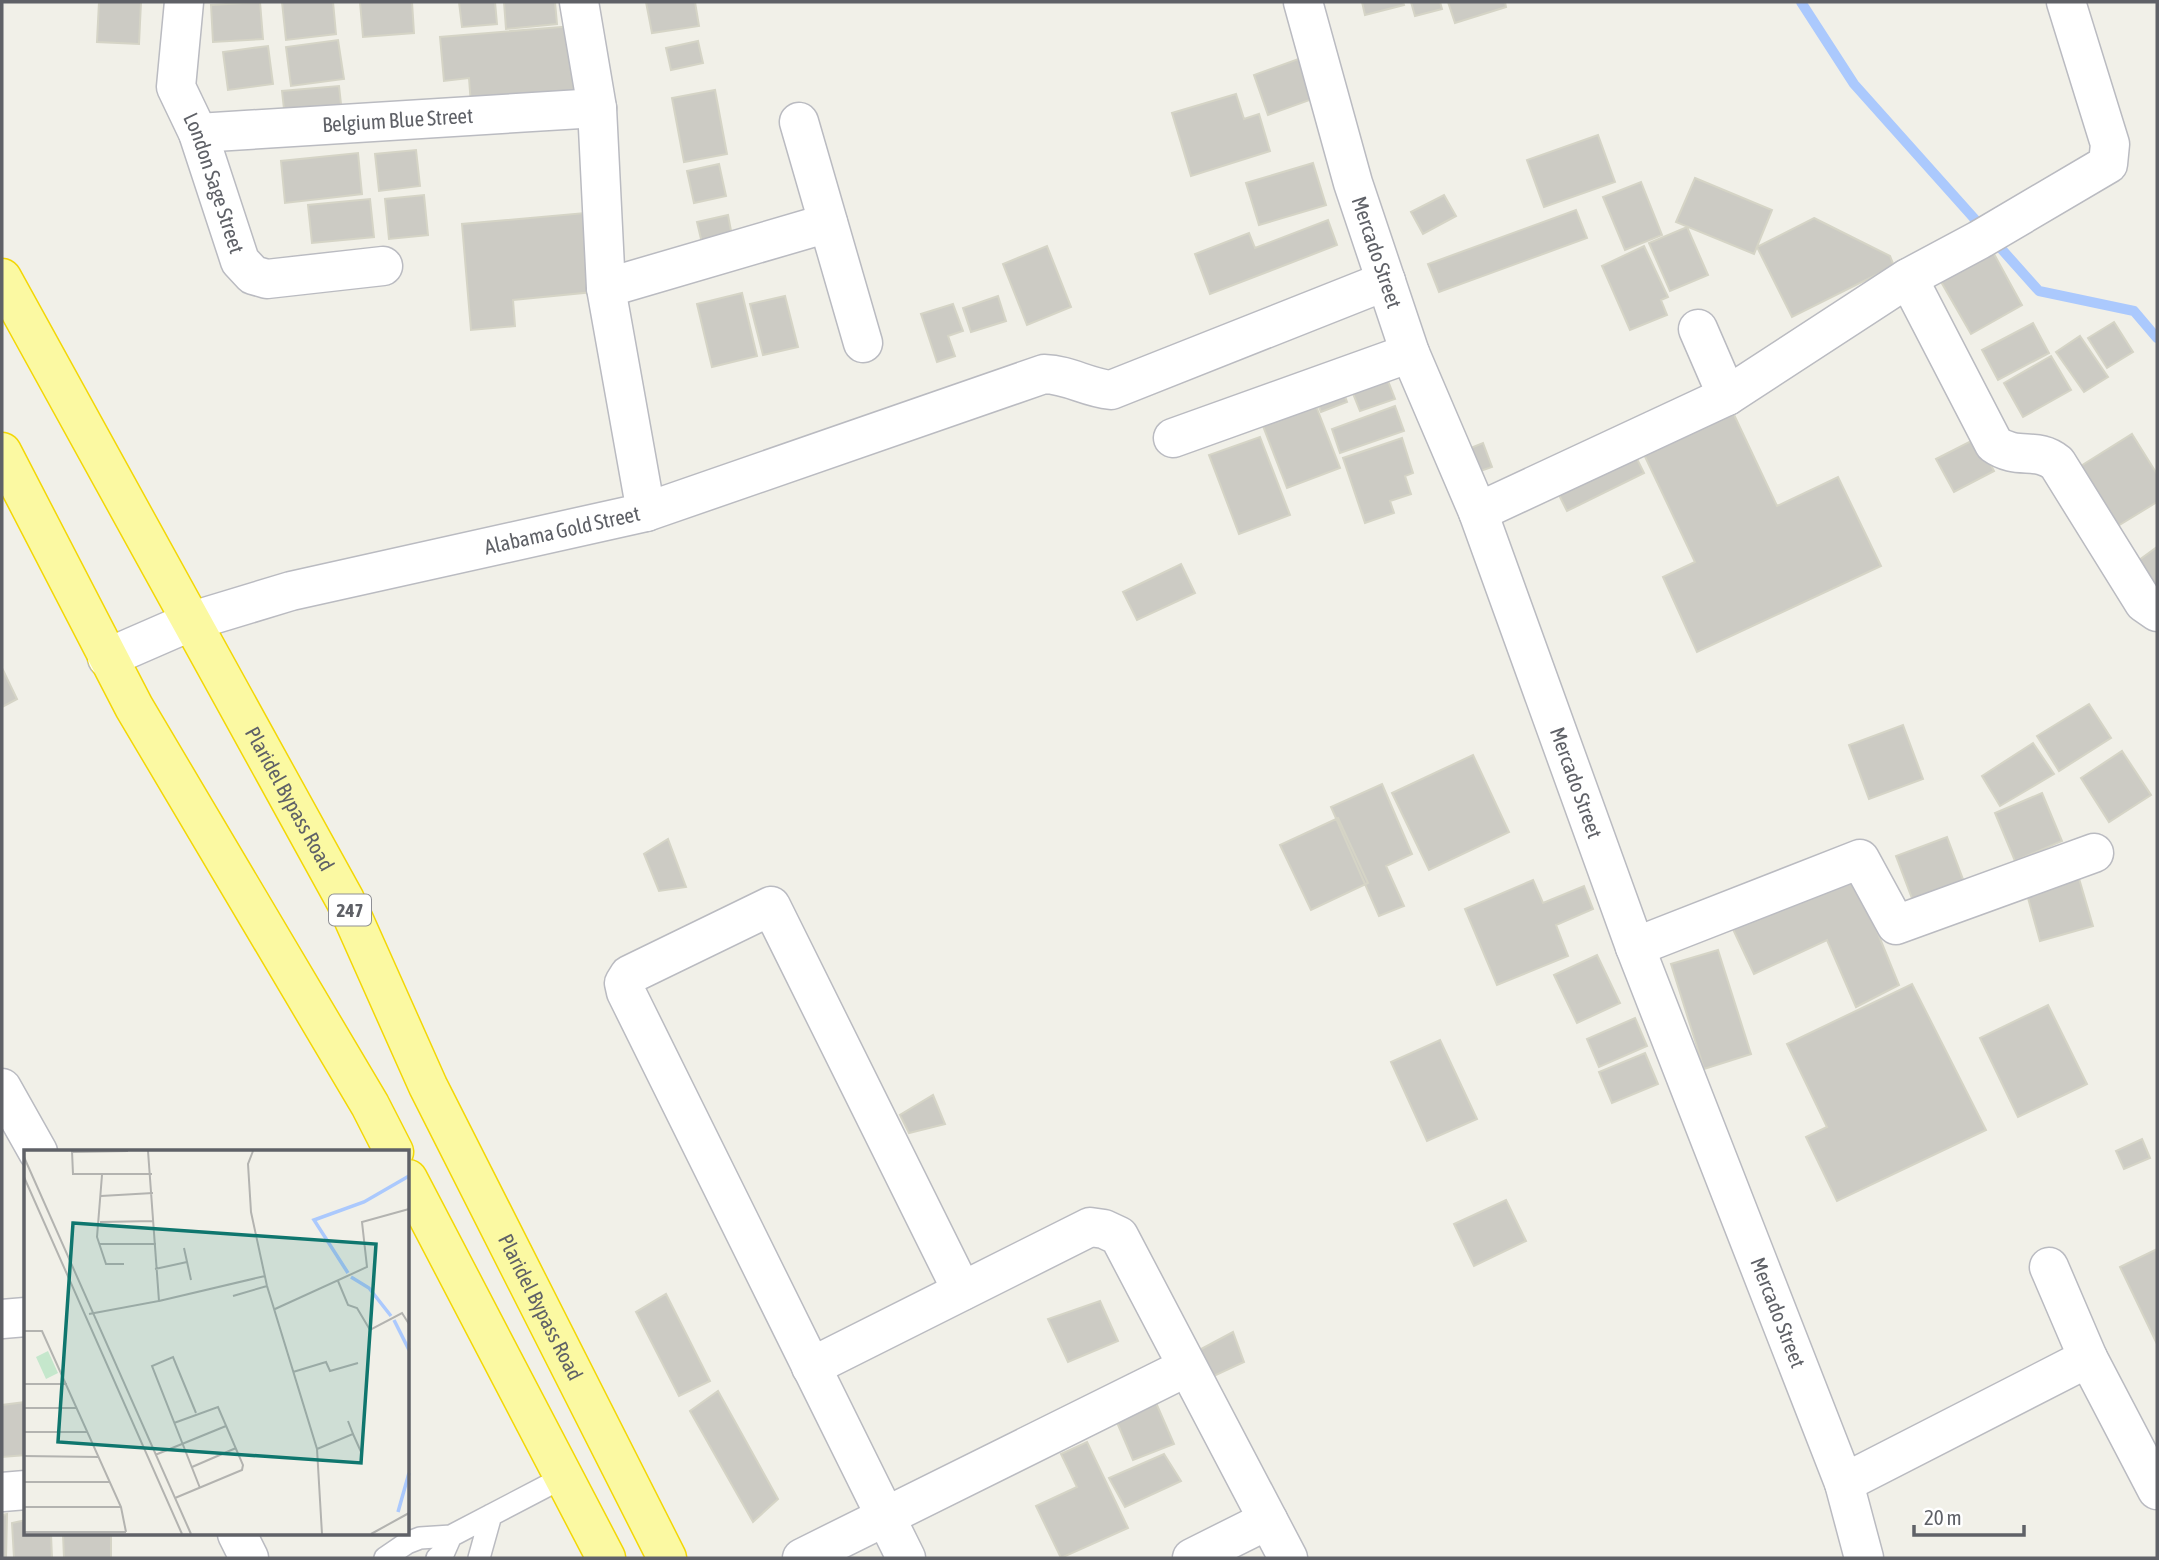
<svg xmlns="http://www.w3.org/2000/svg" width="2159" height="1560" viewBox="0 0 2159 1560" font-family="'Asap Condensed',sans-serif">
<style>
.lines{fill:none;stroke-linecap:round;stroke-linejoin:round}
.stream{stroke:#abc9fd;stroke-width:10}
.building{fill:#cccbc4;stroke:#d5d4c6;stroke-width:2}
.service-casing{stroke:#babbc1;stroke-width:24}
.minor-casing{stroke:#babbc1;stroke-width:41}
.tertiary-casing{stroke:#babbc1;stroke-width:41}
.trunk-casing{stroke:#f3d706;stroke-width:41}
.service{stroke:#fff;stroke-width:21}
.minor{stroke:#fff;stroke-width:38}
.tertiary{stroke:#fff;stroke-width:38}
.trunk{stroke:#fbf9a2;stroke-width:38}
.labels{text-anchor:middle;stroke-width:5;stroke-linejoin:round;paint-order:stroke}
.shield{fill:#fff;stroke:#8f9095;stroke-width:2}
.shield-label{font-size:19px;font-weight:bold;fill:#5f6167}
.street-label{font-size:21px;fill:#5f6167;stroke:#fff}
.inset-river{fill:none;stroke:#abc9fd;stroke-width:3.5}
.inset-road{fill:none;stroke:#b3b3b0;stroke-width:2}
.view{fill:#0f766e;fill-opacity:0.15;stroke:#0f766e;stroke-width:3.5}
.inset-edge{fill:none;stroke:#5f6167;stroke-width:3.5}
</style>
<rect width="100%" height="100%" fill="#f1f0e8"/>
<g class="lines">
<!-- stream -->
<path class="stream" d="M1801,2L1854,84L2039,291L2134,311L2157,338"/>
</g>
<!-- building -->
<path class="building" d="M99,2H141L139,44L97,42Z
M260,2L263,39L213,42L211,5Z
M282,2H333L336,34L286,40Z
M360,2H412L414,33L363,37Z
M459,2H495L497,24L462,27Z
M504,2H555L557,24L506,29Z
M646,2H695L699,26L652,33Z
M1362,2H1403L1404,5L1365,15Z
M1411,2H1440L1442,9L1415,16Z
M1448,2H1505L1506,7L1455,23Z
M573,26L578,96L471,105L469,78L444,81L440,37Z
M338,40L344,79L291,86L286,47Z
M698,41L703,63L671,70L666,48Z
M268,46L273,84L228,90L223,52Z
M1304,57L1318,97L1268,115L1254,75Z
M339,86L342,113L285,118L282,91Z
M715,90L727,154L684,162L672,98Z
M1236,94L1244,119L1259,114L1270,151L1191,176L1172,113Z
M1598,135L1615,182L1544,207L1527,160Z
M416,150L420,186L379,191L375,154Z
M358,153L362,194L285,203L281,161Z
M1313,163L1326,205L1259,225L1246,183Z
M719,164L726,196L694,203L687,171Z
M1695,178L1772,210L1754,254L1676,222Z
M1641,182L1662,235L1625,250L1603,197Z
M424,195L428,235L389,239L385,199Z
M1444,195L1456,216L1423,234L1411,212Z
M370,199L374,237L312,243L308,205Z
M1576,210L1587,238L1439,292L1428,264Z
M585,213L593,292L513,300L515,326L471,330L462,224Z
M728,215L732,236L702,243L697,222Z
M1814,218L1890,256L1894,266L1792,317L1757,247Z
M1328,220L1337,245L1210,294L1195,254L1249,233L1255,248Z
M1687,227L1708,275L1670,291L1649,243Z
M1988,243L2022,305L1971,334L1936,273Z
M1047,246L1071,307L1027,325L1003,264Z
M1644,246L1668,297L1661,300L1667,315L1630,330L1602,266Z
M742,293L757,356L712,367L697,304Z
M785,296L798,347L763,355L750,304Z
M998,296L1006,321L971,332L963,308Z
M953,304L963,331L948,336L955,356L937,362L921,314Z
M2114,322L2133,352L2107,368L2088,338Z
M2033,323L2049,353L1998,380L1982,350Z
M2080,336L2108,377L2084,392L2056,352Z
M2051,356L2071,390L2023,417L2004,383Z
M1383,368L1395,399L1360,411L1348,381Z
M1340,382L1347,402L1321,412L1313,393Z
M1728,402L1777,506L1838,477L1881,566L1697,652L1663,577L1695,562L1639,444Z
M1316,406L1340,468L1287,488L1263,426Z
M1395,406L1404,431L1340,453L1332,429Z
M2132,434L2157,474V502L2113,529L2076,469Z
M1260,437L1290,515L1239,534L1209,455Z
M1402,438L1413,473L1405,476L1411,494L1390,501L1394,513L1365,523L1343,458Z
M1977,438L1994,471L1954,492L1936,459Z
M1483,443L1492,467L1472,474L1463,451Z
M1632,449L1644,473L1567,511L1555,487Z
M2157,547V603L2131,566Z
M1181,564L1195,593L1137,620L1123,592Z
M2,668L17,699L2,707Z
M2089,704L2111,738L2059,771L2037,736Z
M1903,725L1923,779L1869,799L1849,745Z
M2033,743L2054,774L2000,806L1982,776Z
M2122,751L2151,795L2109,822L2081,778Z
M1473,755L1509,832L1429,870L1392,793Z
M1382,784L1412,854L1386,866L1404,906L1379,916L1331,807Z
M2042,793L2062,841L2015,861L1995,813Z
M1338,818L1368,883L1311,910L1280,845Z
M1947,837L1964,882L1913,901L1896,856Z
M668,839L686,887L659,891L644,854Z
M2075,865L2093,926L2040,941L2023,880Z
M1852,870L1899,985L1856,1007L1827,940L1754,974L1731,925Z
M1533,880L1543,903L1584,886L1593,909L1556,925L1568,956L1497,985L1465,909Z
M1718,950L1751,1054L1704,1069L1671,964Z
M1597,955L1620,1003L1577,1023L1554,975Z
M1912,984L1986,1130L1837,1201L1806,1137L1827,1127L1787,1044Z
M2048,1005L2087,1084L2018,1117L1980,1038Z
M1635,1018L1647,1046L1599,1067L1587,1039Z
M1440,1040L1477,1119L1427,1141L1391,1062Z
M1645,1053L1658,1084L1612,1103L1599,1072Z
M933,1095L945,1124L909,1133L900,1115Z
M2142,1139L2150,1158L2124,1169L2116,1151Z
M1506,1200L1526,1241L1474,1266L1454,1224Z
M2157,1249V1344L2120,1267Z
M666,1294L710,1381L679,1396L636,1312Z
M1100,1301L1118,1341L1068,1362L1048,1319Z
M1233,1332L1244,1362L1203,1381L1190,1355Z
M718,1391L778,1499L753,1522L690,1411Z
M1153,1396L1174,1444L1133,1460L1113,1413Z
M26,1402V1455L2,1457V1405Z
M1087,1442L1128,1528L1061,1558L1036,1506L1077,1487L1061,1454Z
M1164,1454L1181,1481L1125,1507L1109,1478Z
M7,1514L6,1558H2V1515Z
M26,1520V1534H51L52,1558H14L12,1523Z
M63,1534H111V1558H64Z"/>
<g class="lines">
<!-- service casing -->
<g class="service-casing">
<path id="service" d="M385,1558L407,1543L420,1538L451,1536L562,1478
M437,1558L444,1552L451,1536
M479,1558L491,1515"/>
</g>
<!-- minor casing -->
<g class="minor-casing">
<g id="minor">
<path id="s1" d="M184,2L176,87L198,133L240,261L253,275L267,279L383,266"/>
<path d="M799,122L863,343"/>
<path id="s2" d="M198,133L597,108"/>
<path d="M1908,278L1994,444C2018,461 2036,446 2057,463L2144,603L2157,612"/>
<path d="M606,288L828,223"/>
<path d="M1698,329L1727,396"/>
<path d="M1173,438L1410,353"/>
<path d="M646,512L1044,374C1070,375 1085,387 1111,390L1386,281"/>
<path d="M1478,512L1727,396L1908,278L1979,240L2108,164L2110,144L2066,2"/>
<path id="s3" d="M107,658L192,621L291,591L646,512L606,288L597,108L579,2"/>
<path d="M1635,947L1860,859L1896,925L2094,853"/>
<path d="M2,1088L38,1152"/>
<path d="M2,1319L26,1317"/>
<path d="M2088,1358L2157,1490"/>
<path d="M811,1367L1090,1227L1104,1229L1119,1236L1288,1558"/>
<path d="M1844,1483L2088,1358L2049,1267"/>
<path d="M2,1492L26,1490"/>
<path d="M237,1534L249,1558"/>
<path d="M802,1558L1187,1367"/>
<path d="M906,1558L626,992L624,983L629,975L771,906L962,1291"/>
<path d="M1192,1558L1268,1520"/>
</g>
</g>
<!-- tertiary casing -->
<g class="tertiary-casing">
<g id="tertiary">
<path id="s4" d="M1303,2L1353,183L1410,353L1478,512L1635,947L1844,1483L1864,1558"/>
</g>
</g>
<!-- trunk casing -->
<g class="trunk-casing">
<g id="trunk">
<path id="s5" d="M2,278L345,900L428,1086L667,1558"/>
<path d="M2,452L134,707L370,1105L394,1152"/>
<path d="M408,1179L606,1558"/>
</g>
</g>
<!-- service -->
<use href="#service" class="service"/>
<!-- minor -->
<use href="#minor" class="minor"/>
<!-- tertiary -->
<use href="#tertiary" class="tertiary"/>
<!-- trunk -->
<use href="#trunk" class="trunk"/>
</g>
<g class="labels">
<!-- shield labels -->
<rect class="shield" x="329" y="894.5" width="42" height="31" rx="5"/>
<g class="shield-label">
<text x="350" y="917">247</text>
</g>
<!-- street labels -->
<g class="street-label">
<text dy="7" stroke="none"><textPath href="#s2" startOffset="200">Belgium Blue Street</textPath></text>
<text dy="7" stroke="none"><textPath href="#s1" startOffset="189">London Sage Street</textPath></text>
<text dy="7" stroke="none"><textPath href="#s4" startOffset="261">Mercado Street</textPath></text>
<text dy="7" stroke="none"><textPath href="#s3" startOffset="474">Alabama Gold Street</textPath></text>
<text dy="7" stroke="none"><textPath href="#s4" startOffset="828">Mercado Street</textPath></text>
<text dy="7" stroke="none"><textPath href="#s5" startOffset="595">Plaridel Bypass Road</textPath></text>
<text dy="7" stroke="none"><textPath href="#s5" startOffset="1162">Plaridel Bypass Road</textPath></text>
<text dy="7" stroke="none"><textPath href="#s4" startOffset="1395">Mercado Street</textPath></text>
</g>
</g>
<!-- overview -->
<g transform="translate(24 1150)">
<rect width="385" height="385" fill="#f1f0e8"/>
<path d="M24,201L34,223L22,229L12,207Z" fill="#c5e7cc"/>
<path class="inset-river" d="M324,123L290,70L340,52L385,26M327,127L345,138L367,166M370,170L385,200M374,362L385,323"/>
<path class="inset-road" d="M48,1L49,24H128M229,1L224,14L227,62L243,136L293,299L298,384M48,2L104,1M0,7L167,384M78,25L73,87L82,114H100M0,27L158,384M77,46L129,43M76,72L130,71M76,94H132M160,98L167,130M131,119L163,112M314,131L324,155L333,158L346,180L378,163L385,174M209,146L243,136M135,151L241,126M251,159L343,117L338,72L385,59M65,164L135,151L124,1M0,181H18L97,357L102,382M269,222L302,212L306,221L334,213M0,234H43M0,258H53M172,263L149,207L128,216L176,338M150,273L194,257L219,315L218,320L151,348M0,282H64M329,284L338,304M293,299L329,284L324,271M131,305L202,276M0,306L75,307M168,317L212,298M0,332H86M0,357H97M0,382H102M347,384L385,363"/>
<path class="view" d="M49,73L352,94L337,313L34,292Z"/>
<rect width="385" height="385" class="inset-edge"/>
</g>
<!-- border -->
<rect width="2159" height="1560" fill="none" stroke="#5f6167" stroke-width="7"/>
<!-- scale -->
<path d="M1914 1525v10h110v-10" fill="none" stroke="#5f6167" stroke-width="3.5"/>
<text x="1924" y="1525" font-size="21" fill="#5f6167" stroke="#ffffff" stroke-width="5" paint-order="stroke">20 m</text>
</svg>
